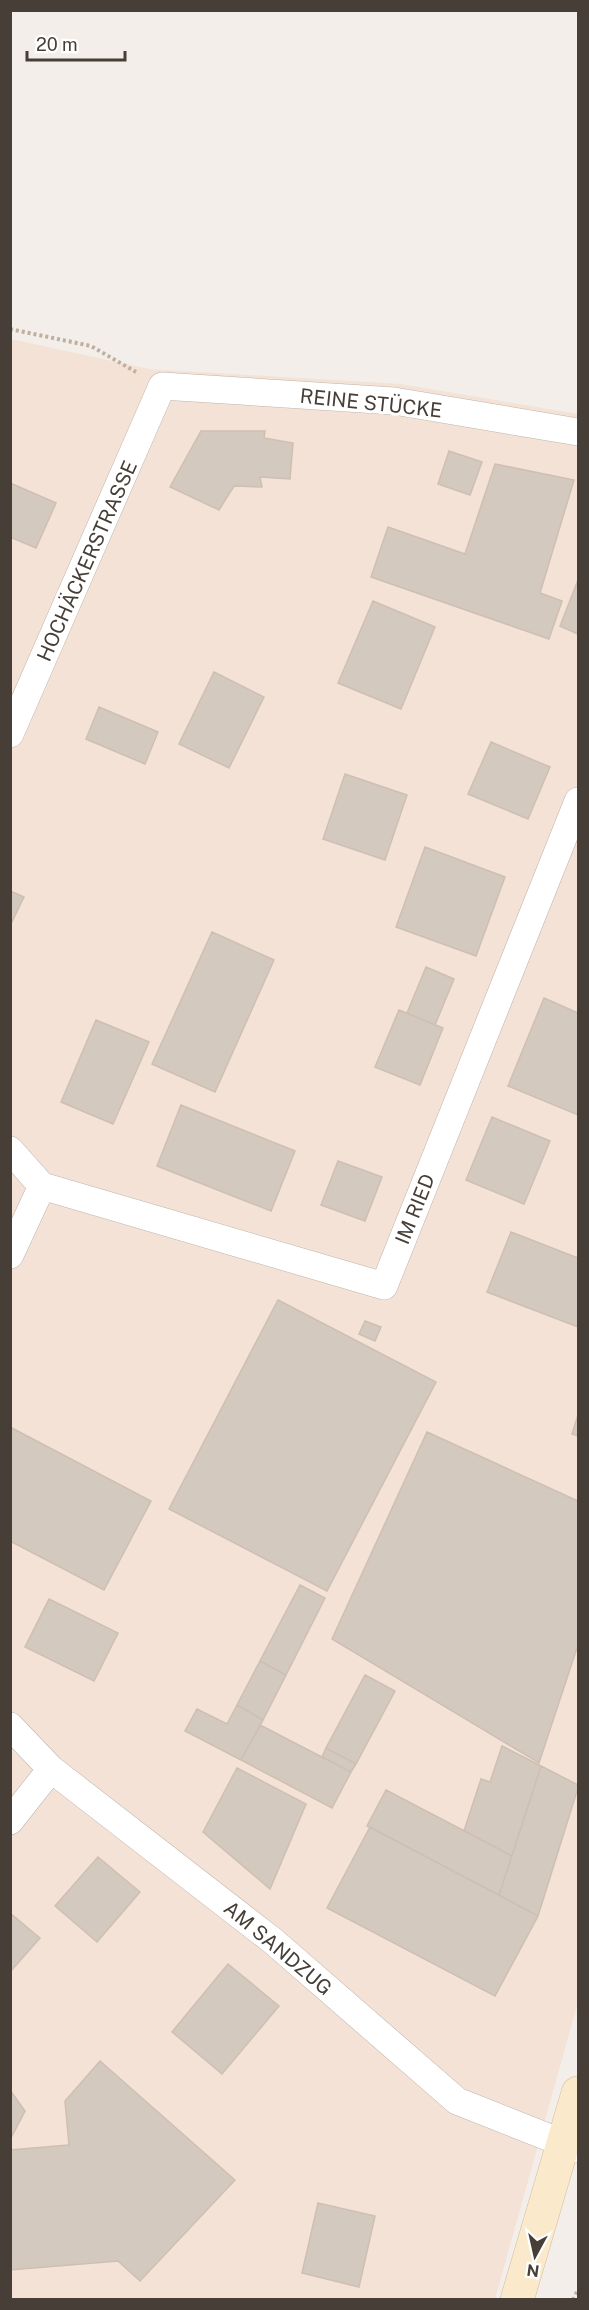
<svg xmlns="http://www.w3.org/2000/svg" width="589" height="2310" viewBox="0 0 589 2310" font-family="'Public Sans',sans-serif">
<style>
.commercial{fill:#f3e2d5}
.building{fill:#d4c9bf;stroke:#cebfb2;stroke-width:1.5}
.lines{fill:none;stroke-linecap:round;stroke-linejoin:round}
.street-casing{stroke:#beb5ac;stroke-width:28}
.secondary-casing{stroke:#d3bd9d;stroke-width:34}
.path{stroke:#bfaf9e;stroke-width:4;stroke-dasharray:3 3;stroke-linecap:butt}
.street{stroke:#fff;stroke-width:27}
.secondary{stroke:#fbe9cb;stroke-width:33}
.labels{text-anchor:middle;stroke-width:6;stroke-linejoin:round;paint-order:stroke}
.street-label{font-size:20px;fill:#463e37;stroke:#fff}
</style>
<rect width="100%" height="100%" fill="#f3eee9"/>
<!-- commercial -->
<path class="commercial" d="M11,339L149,369L400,384L578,414V2002L495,2299L11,2300Z"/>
<!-- building -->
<path class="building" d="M201,431H265L264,438L293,443L290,479L260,477L262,487L234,486L219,510L170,487Z
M449,451L482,462L470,495L438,484Z
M495,464L574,480L540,593L562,601L549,639L371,577L388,527L465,554Z
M10,483L56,503L36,548L10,537Z
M578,580V634L560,626Z
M373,601L435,627L401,709L338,683Z
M214,672L264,697L229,768L179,744Z
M99,707L158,732L145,764L86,739Z
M491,742L550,767L528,819L468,794Z
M345,774L407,795L385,860L323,839Z
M425,847L505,877L476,956L396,927Z
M10,891L24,897L10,926Z
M212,932L274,960L215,1092L152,1064Z
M426,967L454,979L435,1025L407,1013Z
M544,998L578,1013V1115L508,1086Z
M399,1010L443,1028L420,1085L375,1067Z
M96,1020L149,1042L113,1124L61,1102Z
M181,1105L295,1151L271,1211L157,1166Z
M492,1117L550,1141L524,1204L466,1180Z
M338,1161L382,1177L365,1221L321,1205Z
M511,1232L578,1258V1327L487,1292Z
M278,1300L436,1382L327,1591L169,1509Z
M365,1321L381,1327L375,1341L359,1334Z
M578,1415V1436L572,1434Z
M10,1427L151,1501L104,1590L10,1541Z
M427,1432L578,1501V1645L539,1763L332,1639Z
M300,1585L325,1598L286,1675L260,1661Z
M49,1599L118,1633L94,1681L25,1647Z
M260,1661L286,1675L263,1720L237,1705Z
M365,1675L395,1691L356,1764L326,1748Z
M237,1705L263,1720L241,1760L185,1731L197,1709L227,1724Z
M260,1725L351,1772L332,1808L241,1760Z
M502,1746L541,1766L512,1856L464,1831L481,1779L490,1782Z
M326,1748L356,1764L351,1772L322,1757Z
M541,1766L578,1785V1788L538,1916L499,1895Z
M237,1768L306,1804L270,1889L203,1832Z
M386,1790L512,1856L499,1895L367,1826Z
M370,1827L538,1916L495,1996L327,1908Z
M98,1857L140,1892L97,1942L55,1906Z
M10,1913L40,1938L10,1972Z
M228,1964L279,2006L222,2074L172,2032Z
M100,2061L235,2180L140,2281L118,2261L10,2270V2150L69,2145L65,2101Z
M10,2090L25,2111L10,2140Z
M318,2203L375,2216L359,2287L302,2273Z"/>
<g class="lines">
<!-- street casing -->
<g class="street-casing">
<path id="street" d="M10,734L162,386L394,401L578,432
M10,1150L42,1186L10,1255
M42,1186L384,1286L578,801
M10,1726L51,1769L273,1941L457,2101L578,2149
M10,1821L51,1769"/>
</g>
<!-- secondary casing -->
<g class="secondary-casing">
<path id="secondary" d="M517,2300L578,2093"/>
</g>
<!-- path -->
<path class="path" d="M10,329L91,346L136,372
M573,2300L578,2290"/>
<!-- street -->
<use href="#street" class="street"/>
<!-- secondary -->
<use href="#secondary" class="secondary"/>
</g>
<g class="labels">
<!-- street labels -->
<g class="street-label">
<text transform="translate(371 403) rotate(6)" y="7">REINE STÜCKE</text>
<text transform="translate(87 561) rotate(-66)" y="7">HOCHÄCKERSTRASSE</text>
<text transform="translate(415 1209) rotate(-68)" y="7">IM RIED</text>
<text transform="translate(278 1948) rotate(40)" y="7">AM SANDZUG</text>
</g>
</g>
<!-- border -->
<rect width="589" height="2310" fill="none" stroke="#463e37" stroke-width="24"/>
<!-- north arrow -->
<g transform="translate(535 2256) rotate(188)" stroke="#ffffff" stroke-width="4.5" paint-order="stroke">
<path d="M0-4.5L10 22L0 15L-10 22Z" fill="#463e37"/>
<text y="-9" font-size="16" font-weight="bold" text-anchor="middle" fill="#463e37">N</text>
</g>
<!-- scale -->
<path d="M27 51v9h98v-9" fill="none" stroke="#463e37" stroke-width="3"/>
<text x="36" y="51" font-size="18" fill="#463e37" stroke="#ffffff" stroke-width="4.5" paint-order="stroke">20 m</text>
</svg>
